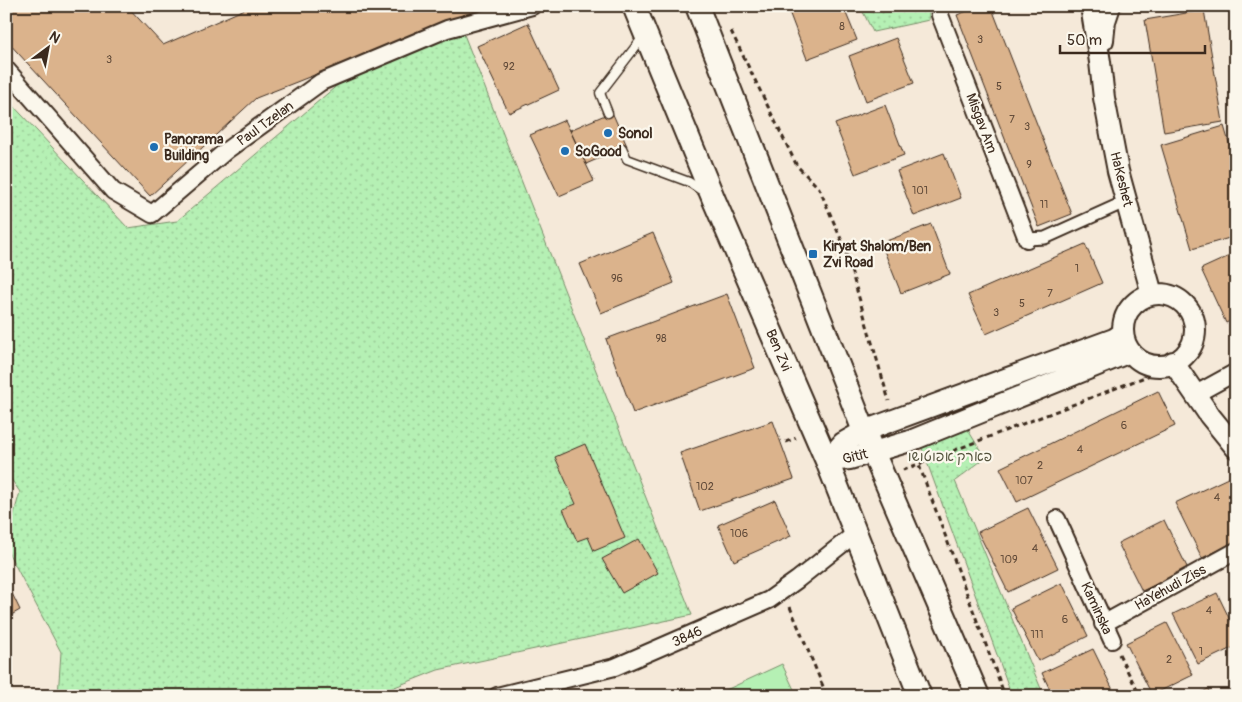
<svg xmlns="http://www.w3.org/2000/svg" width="1242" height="702" viewBox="0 0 1242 702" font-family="Pangolin,'Playpen Sans Hebrew',sans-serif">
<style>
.grass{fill:url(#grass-dots);stroke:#788d69}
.garden{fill:#b5f0b4;stroke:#788d69}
.building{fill:#dbb38c;stroke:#3b2a1e}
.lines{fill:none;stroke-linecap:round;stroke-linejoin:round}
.service-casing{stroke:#3b2a1e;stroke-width:11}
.pedestrian-casing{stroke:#3b2a1e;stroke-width:15}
.minor-casing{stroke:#3b2a1e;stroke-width:20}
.tertiary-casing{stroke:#3b2a1e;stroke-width:24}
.secondary-casing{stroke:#3b2a1e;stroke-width:26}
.path{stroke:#3b2a1e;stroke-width:3;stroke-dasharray:5 4;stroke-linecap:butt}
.service{stroke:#fbf7ec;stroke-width:8}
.pedestrian{stroke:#fbf7ec;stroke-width:11}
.minor{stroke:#fbf7ec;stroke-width:16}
.tertiary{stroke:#fbf7ec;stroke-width:20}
.secondary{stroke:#fbf7ec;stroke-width:22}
.poi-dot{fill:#1f6fb2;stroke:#fbf7ec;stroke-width:2}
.labels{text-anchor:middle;stroke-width:4.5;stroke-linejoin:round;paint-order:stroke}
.number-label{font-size:11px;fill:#634c3a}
.street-label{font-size:14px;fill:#3b2a1e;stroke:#fbf7ec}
.poi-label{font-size:14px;font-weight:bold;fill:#3b2a1e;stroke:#fbf7ec;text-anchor:start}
.park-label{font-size:14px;fill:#53523c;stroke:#fbf7ec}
</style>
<defs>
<pattern id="grass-dots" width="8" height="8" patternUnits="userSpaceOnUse" patternTransform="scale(1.25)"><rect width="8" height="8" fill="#b5f0b4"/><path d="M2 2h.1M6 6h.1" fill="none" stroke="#9dce9a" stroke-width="1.8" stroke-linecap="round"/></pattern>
</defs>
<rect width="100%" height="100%" fill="#f5e9d9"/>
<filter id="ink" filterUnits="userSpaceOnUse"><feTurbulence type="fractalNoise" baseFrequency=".02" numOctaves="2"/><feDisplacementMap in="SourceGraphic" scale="10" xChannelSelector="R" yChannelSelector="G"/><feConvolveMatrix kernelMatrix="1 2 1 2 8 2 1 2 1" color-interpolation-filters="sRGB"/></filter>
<g filter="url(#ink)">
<!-- grass -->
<path class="grass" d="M860,6H929V20L873,32Z
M463,32L692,615L438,670L372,696H58L61,652L6,548V542L20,492L6,472V98L128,228L177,221L347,77Z
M965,425L985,458L955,481L1044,696H1012L920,443Z"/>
<!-- garden -->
<path class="garden" d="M782,664L797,696H713Z"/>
<!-- building -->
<path class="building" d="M6,6H127L163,45L252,6H489L256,98L150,196L6,40Z
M794,6H843L857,40L807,59L788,9Z
M980,6H991L1072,214L1039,227L957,15Z
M1204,10L1223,122L1164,132L1145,20Z
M528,23L559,90L509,113L477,46Z
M896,38L914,83L866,101L849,56Z
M885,105L904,155L855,174L835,124Z
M612,112L627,146L586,164L570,130Z
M565,120L594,181L559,196L530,135Z
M1224,126L1236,166V236L1192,249L1161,145Z
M944,153L961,198L914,216L897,171Z
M931,224L950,274L901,293L881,243Z
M653,233L674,283L601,313L580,264Z
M1085,244L1102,283L986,334L968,295Z
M1236,253V318L1226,323L1201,269Z
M727,294L755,368L633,413L606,339Z
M1158,391L1175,426L1017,502L1000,468Z
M773,421L794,479L700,511L680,453Z
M585,444L625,538L594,551L588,537L577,541L563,509L576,504L555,457Z
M1230,477L1236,488V542L1202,558L1175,503Z
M775,500L791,536L734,561L718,525Z
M1028,508L1058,568L1008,592L978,532Z
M1164,520L1188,569L1142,591L1118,543Z
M639,539L658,573L622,593L602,559Z
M6,581L20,610L6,618Z
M1062,583L1088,636L1038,661L1011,608Z
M1217,593L1236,632V646L1198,664L1173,614Z
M1167,623L1193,675L1152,695L1126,643Z
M1093,649L1116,696H1053L1042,673Z
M1208,689L1211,696H1195Z"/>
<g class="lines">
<!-- service casing -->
<g class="service-casing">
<path id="service" d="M608,113L600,93L643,37
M622,148L627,159L689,182L705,193"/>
</g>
<!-- pedestrian casing -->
<g class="pedestrian-casing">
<path id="pedestrian" d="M1027,239L1045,238L1127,201"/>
</g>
<!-- minor casing -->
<g class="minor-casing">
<path id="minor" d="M940,6V15L1027,239
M6,69L113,191L152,214L227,150L321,82L447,29L532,6
M1196,394L1236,372
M1057,519L1112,640
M1103,624L1236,551
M497,696L615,667L769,600L797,580L856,533"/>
</g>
<!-- tertiary casing -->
<g class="tertiary-casing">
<path id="tertiary" d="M1091,6L1100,62L1104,98L1118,171L1152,294
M1103,40L1105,21L1110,6
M1123 330a36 36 0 1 1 72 0a36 36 0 1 1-72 0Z
M1173,362L1210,416L1236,448
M827,461L843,443L864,431L1114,339L1123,333
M827,461L850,459L910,441L1130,352"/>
</g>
<!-- secondary casing -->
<g class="secondary-casing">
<path id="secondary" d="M634,6L714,200L827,461L920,696
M697,6L864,431L978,696"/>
</g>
<!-- path -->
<path class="path" d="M731,31L797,166L819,188L844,246L889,401
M1169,287H1172L1191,299L1202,318L1203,340L1193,360
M786,442L796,438
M916,457L1005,696
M903,470L1150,375
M790,607L827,696
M1119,654L1140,696"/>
<!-- service -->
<use href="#service" class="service"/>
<!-- pedestrian -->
<use href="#pedestrian" class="pedestrian"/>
<!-- minor -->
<use href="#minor" class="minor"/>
<!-- tertiary -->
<use href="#tertiary" class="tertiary"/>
<!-- secondary -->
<use href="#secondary" class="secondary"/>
</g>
</g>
<!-- markers -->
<g class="poi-dot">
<circle cx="608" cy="133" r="5"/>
<circle cx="154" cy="147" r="5"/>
<circle cx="565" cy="151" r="5"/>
<rect x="808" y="249" width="10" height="10" rx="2.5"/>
</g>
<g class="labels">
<!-- number labels -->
<g class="number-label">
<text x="842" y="30">8</text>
<text x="980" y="43">3</text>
<text x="109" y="63">3</text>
<text x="509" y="70">92</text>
<text x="999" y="90">5</text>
<text x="1012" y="123">7</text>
<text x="1027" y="130">3</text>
<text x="1029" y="168">9</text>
<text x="920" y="194">101</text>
<text x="1044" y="208">11</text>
<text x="1077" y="272">1</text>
<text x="617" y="282">96</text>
<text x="1050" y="297">7</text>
<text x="1022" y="307">5</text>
<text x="996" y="316">3</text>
<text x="661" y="342">98</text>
<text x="1124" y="429">6</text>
<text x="1080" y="453">4</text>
<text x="1040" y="469">2</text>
<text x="1024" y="484">107</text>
<text x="705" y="490">102</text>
<text x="1217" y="501">4</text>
<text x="739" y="537">106</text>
<text x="1035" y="552">4</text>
<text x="1009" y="563">109</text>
<text x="1209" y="614">4</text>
<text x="1065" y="623">6</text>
<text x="1037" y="638">111</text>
<text x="1201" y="655">1</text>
<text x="1169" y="663">2</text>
</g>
<!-- street labels -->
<g class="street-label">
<text transform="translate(265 123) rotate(-36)" y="5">Paul Tzelan</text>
<text transform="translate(982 123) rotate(69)" y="5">Misgav Am</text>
<text transform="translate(1122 179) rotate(76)" y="5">HaKeshet</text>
<text transform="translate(779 350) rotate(67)" y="5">Ben Zvi</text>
<text transform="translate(855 456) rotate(-13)" y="5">Gitit</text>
<text transform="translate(1170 587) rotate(-29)" y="5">HaYehudi Ziss</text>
<text transform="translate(1097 608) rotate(65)" y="5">Kaminska</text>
<text transform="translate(687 636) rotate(-24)" y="5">3846</text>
</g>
<!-- poi labels -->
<g class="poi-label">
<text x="618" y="138">Sonol</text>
<text x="164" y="144">Panorama<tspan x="164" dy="16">Building</tspan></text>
<text x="575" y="156">SoGood</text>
<text x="823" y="251">Kiryat Shalom/Ben<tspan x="823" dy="16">Zvi Road</tspan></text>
</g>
<!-- park labels -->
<g class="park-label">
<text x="950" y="461">פארק אפוטושו</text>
</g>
</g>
<!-- margin -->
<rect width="1242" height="702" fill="none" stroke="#fbf7ec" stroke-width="25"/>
<rect x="12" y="12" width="1217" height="677" fill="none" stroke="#3b2a1e" stroke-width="2" filter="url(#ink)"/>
<!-- north arrow -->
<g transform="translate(48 48) rotate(32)" stroke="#fbf7ec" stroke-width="4" paint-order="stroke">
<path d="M0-4L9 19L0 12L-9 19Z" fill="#3b2a1e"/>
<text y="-8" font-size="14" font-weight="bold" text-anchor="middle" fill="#3b2a1e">N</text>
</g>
<!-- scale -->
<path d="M1060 45v8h145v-8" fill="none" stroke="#3b2a1e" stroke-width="2.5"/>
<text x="1067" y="45" font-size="15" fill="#3b2a1e" stroke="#fbf7ec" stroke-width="4" paint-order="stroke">50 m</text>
</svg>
